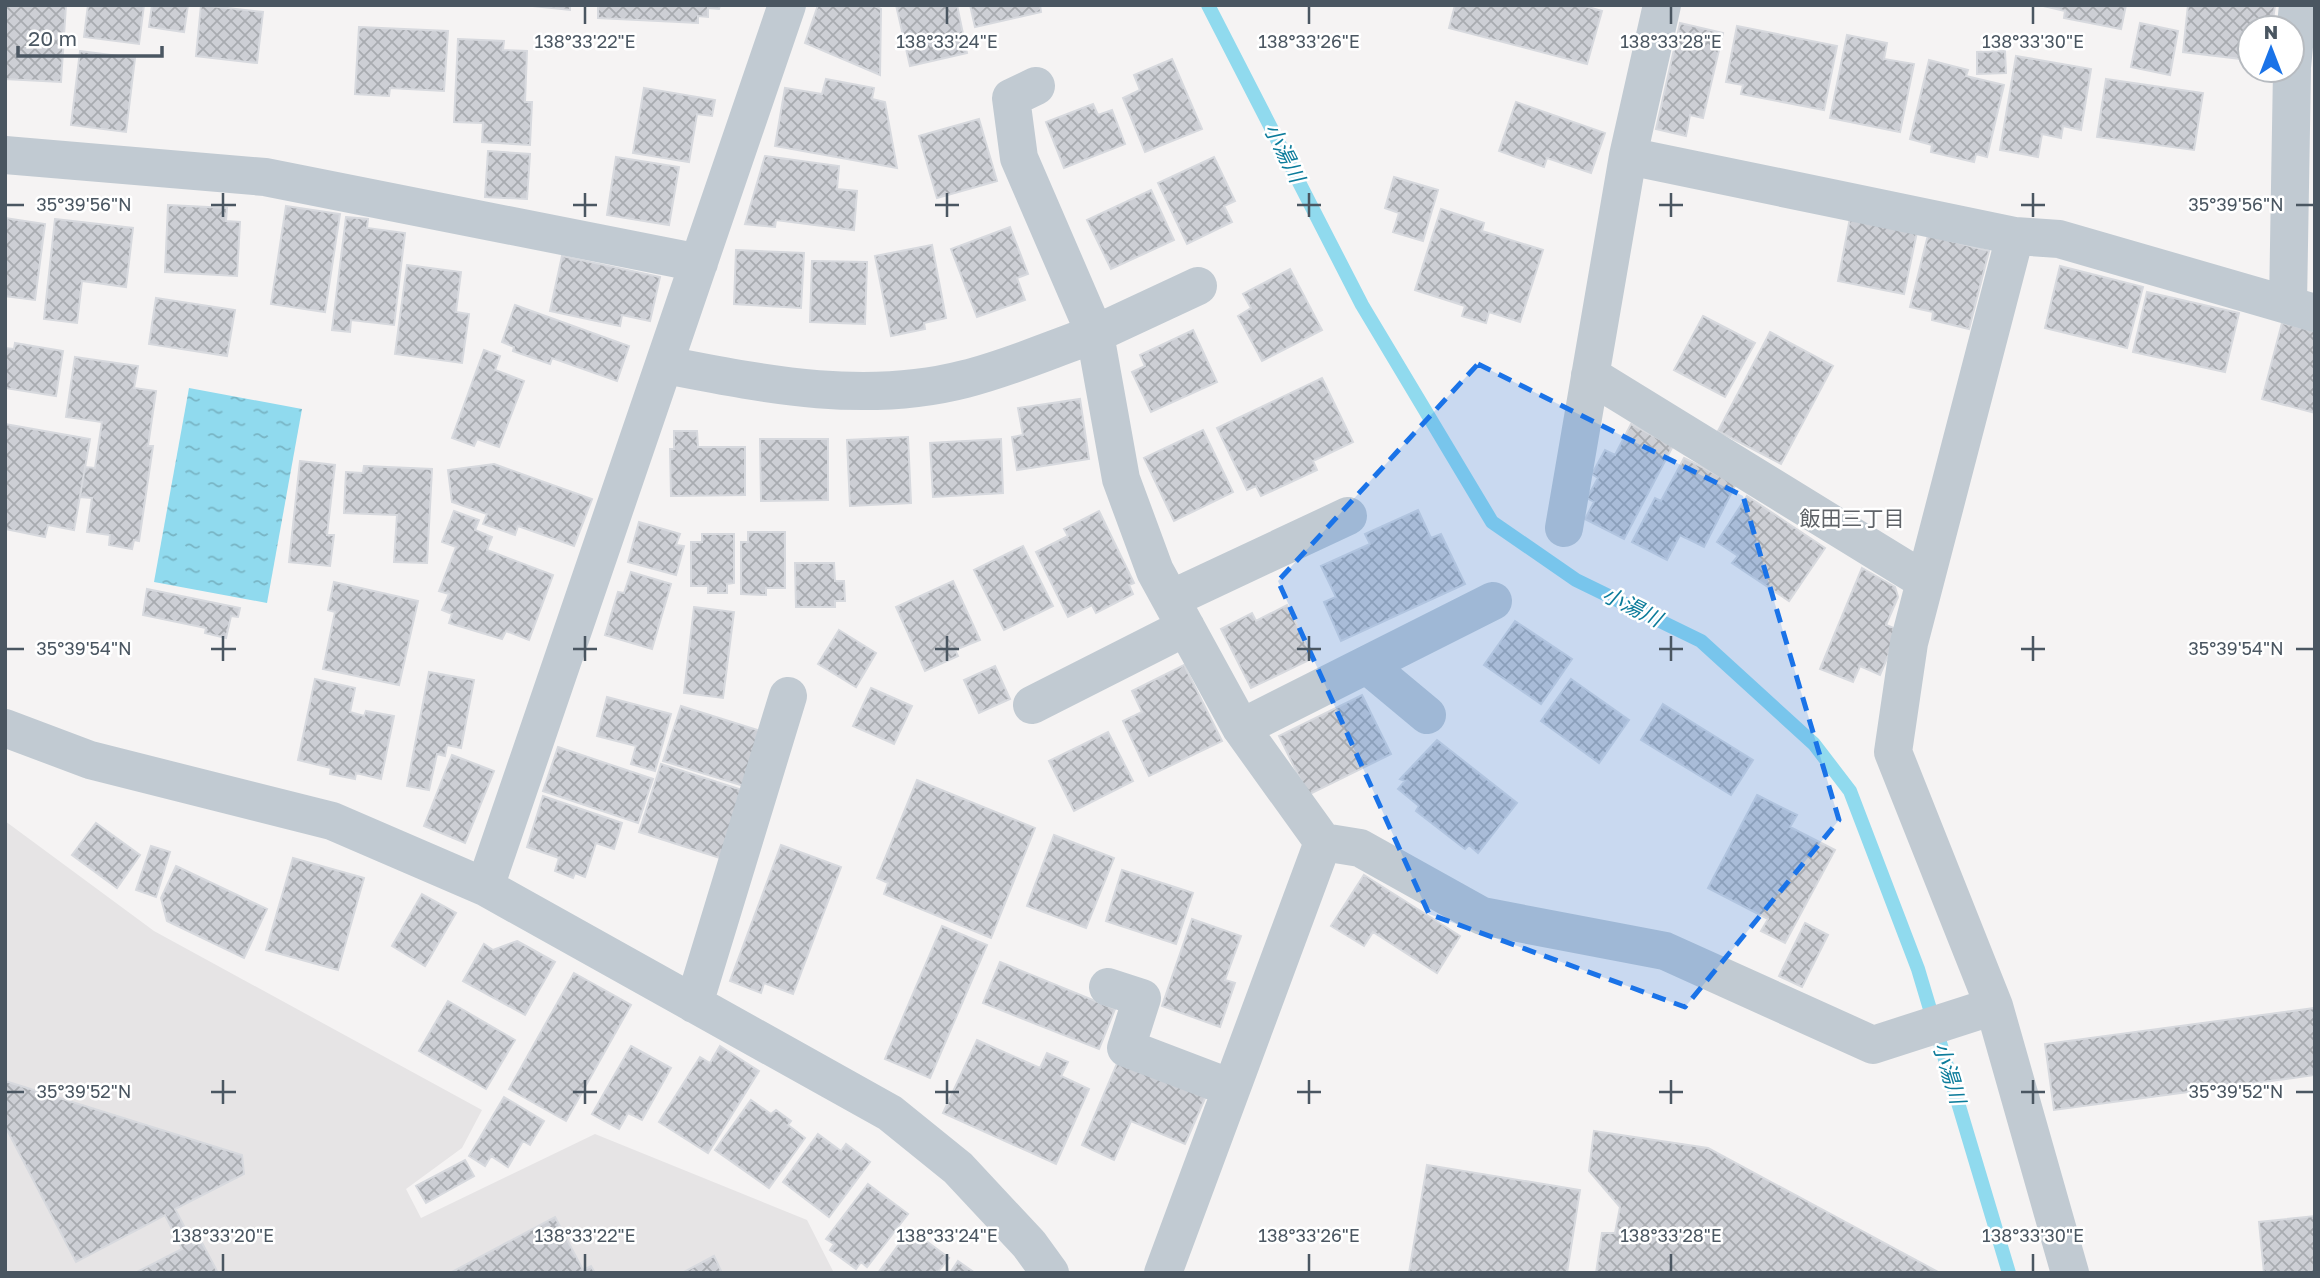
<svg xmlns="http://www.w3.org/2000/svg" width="2320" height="1278" viewBox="0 0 2320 1278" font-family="'Golos Text','Noto Sans JP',sans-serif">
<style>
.education{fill:#e6e4e5}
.water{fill:url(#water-ripples)}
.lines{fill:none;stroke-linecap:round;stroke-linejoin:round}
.stream{stroke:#90daee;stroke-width:14}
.building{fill:url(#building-cross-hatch);stroke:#d7d9de;stroke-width:2}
.minor{stroke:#c1cad2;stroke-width:38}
.marked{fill:#1a73e8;fill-opacity:0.2;stroke:#1a73e8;stroke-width:5;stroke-dasharray:14 9;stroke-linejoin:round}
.ticks{fill:none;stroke:#4a5661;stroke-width:2.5}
.labels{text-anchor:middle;stroke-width:5;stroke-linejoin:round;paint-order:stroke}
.water-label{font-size:21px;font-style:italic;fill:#0c7c9b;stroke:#fff}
.neighbourhood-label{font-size:21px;fill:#5f6368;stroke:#fff}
.ticks-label{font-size:18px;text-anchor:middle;fill:#4a5661;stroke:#fff;stroke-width:5;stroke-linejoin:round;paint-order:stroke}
</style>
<defs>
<pattern id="water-ripples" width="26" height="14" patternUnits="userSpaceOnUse" patternTransform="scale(1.75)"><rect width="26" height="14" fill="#90daee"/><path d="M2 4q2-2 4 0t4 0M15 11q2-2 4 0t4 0" fill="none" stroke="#78b4c4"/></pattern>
<pattern id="building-cross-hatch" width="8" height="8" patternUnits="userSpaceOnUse" patternTransform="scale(1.75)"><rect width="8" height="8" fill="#cdcfd5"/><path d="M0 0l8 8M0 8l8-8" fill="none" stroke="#a8abb0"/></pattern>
</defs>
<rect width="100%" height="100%" fill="#f5f3f3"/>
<!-- education -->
<path class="education" d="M5,821L154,931L482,1110L462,1148L406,1189L421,1218L595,1134L807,1220L834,1273H5Z"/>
<!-- water -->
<path class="water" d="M189,388L302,409L267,603L154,582Z"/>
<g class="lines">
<!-- stream -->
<path class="stream" d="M1208,5L1362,305L1492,522L1576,580L1701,641L1814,744L1850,791L1918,969L2009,1273"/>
</g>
<!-- building -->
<path class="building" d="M5,5H66L61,82L5,79Z
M88,5H144L139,44L84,37Z
M152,5H188L184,32L149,27Z
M201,5L263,12L257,63L196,56Z
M523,5H570V10Z
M598,5H720L719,9L708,8V17L698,16V23L598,18Z
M818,5H872L881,9L880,75L805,43Z
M896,5H957L967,53L910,66Z
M970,5H1040L1041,12L975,27Z
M1455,5H1581L1602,11L1587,64L1449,28Z
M2039,5H2126L2121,29L2064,18L2065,11Z
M2188,5H2275L2272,28H2250V60L2183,52Z
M1680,23L1723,33L1703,118L1690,115L1686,136L1656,129Z
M2140,23L2178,31L2170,75L2131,67Z
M1737,26L1837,46L1824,110L1741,94L1743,85L1726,82Z
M359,27L448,31L444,91L390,88L389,96L355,94Z
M1847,35L1887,43L1884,59L1914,64L1900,132L1830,118Z
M458,39L504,41L503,50L527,51L525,102H532L530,145L482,142L483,123L454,122Z
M80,51L135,58L126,132L71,125Z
M2005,51L2006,73L1977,74V52Z
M2016,56L2091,69L2081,130L2063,126L2061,138L2042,134L2038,157L2000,150Z
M1172,59L1202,129L1145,152L1123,98L1140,90L1134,75Z
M1929,60L1968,70L1966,76L2004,85L1987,157L1976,154L1974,162L1931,152L1932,145L1910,139Z
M826,79L874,88L872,99L885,102L897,168L775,146L785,88L822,94Z
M2106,79L2203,93L2194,150L2097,137Z
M644,88L715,100L712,116L697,114L689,162L633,153Z
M1516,102L1605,133L1591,173L1547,158L1544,167L1499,151Z
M1093,104L1098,115L1112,110L1125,144L1064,168L1046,122Z
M979,119L997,181L937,198L919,136Z
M488,151L530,154L527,199L485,197Z
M765,156L839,166L837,189L857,191L854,230L776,220L775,227L745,224Z
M616,157L679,167L669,225L607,215Z
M1214,157L1235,201L1224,206L1232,222L1187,244L1158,183Z
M1394,177L1438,190L1423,241L1393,232L1399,213L1385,208Z
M1151,190L1174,240L1111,269L1087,220Z
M168,205L227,208L226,221L240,222L237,276L165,272Z
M286,206L340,214L325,312L271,304Z
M1441,209L1484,223L1482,231L1543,250L1520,322L1489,312L1486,323L1462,316L1465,306L1415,290Z
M346,217L368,219L367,228L405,233L394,325L351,320L350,332L332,330Z
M5,218L45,224L35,300L5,296Z
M1850,218L1917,232L1904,294L1838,281Z
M55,219L133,228L126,287L82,281L77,323L44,319Z
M1010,227L1028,274L1017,278L1025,300L977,317L951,249Z
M1928,235L1989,251L1969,329L1932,320L1933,312L1910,307Z
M932,245L946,318L924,323L925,329L891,336L875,256Z
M736,250L804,253L801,308L734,304Z
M562,256L660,277L650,321L622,315L620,326L550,311Z
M812,261L867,262L865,324L810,322Z
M407,265L461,272L456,312L469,314L462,363L395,354Z
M2060,266L2143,287L2127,348L2045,328Z
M1290,269L1322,330L1262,361L1238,316L1251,308L1243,294Z
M2147,292L2239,313L2225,372L2133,352Z
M156,298L235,310L227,356L149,344Z
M515,305L629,346L617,381L552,358L550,364L513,351L514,347L502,342Z
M1703,316L1755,343L1725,397L1674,370Z
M2282,323L2315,331V413L2262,399Z
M1193,330L1217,382L1151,412L1132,372L1145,366L1140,355Z
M1770,332L1833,366L1781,464L1718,431Z
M15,343L63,351L56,396L5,388V348L14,349Z
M484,350L500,356L495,370L524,381L499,447L477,439L474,446L452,438Z
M75,357L138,366L134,388L156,391L148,446H153L139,541L134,540L132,549L109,545L110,535L87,532L92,498L80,497L85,467L95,468L102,422L66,417Z
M1322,378L1353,442L1313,461L1317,470L1261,496L1256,486L1247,490L1217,428Z
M1080,399L1089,459L1017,470L1012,437L1023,435L1018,408Z
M5,424L90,439L74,530L48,525L45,537L5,529Z
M1631,424L1673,446L1624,539L1585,519L1594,502L1587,498L1598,478L1592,474L1605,450L1615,455Z
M1203,430L1233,492L1174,521L1144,458Z
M674,431H697L698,447H745V495L671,496L670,449H674Z
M908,437L911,503L850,506L847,440Z
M760,439H828V500L761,501Z
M1001,439L1003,493L933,497L930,443Z
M1684,458L1736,484L1704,547L1680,535L1667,560L1632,542L1655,498L1661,501Z
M300,461L335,465L327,535H334L330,566L289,562Z
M494,464L592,499L574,546L518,526L515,535L483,524L487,514L452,502L448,470Z
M364,466L432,469L427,563L394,562L397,515L344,513L346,472L363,473Z
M1747,496L1825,548L1789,601L1732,563L1738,556L1717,542Z
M1418,510L1431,538L1441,534L1465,584L1341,641L1324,602L1336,597L1321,566L1370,544L1365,534Z
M454,511L479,520L475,530L492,537L487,550L553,575L529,640L506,631L502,639L449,623L452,614L442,610L449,594L439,591L456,547L442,542Z
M1099,511L1134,583L1129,585L1133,594L1096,613L1092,605L1068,617L1036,552L1068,536L1064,529Z
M639,522L680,534L676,545L684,546L676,575L628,562Z
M748,532H785V588H766V595L741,594V542H748Z
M702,534H734V583L727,584V593H708V586H691V542H702Z
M1023,546L1053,606L1004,630L974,570Z
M795,563H834L835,581H844L845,601H835V607H796Z
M1862,568L1895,587L1898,597L1886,625L1899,630L1880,675L1860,666L1853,682L1820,669Z
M631,572L671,584L652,649L605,635L618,592L624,593Z
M953,581L980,640L955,650L958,656L925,671L896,607Z
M334,582L418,601L399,685L323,669L335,612L328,610Z
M147,589L240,608L238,617L231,616L226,638L205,633L206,628L143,615Z
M1287,605L1313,658L1251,688L1221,629L1252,613L1256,621Z
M694,607L734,612L723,698L684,693Z
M1515,621L1572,659L1541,704L1484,665Z
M839,630L876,653L856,687L818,664Z
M1184,665L1222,741L1149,776L1123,721L1142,712L1132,691Z
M995,666L1010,699L979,713L964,680Z
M429,672L474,680L461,748L447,745L445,756L437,754L429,790L407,786Z
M315,679L355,688L350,712L364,716L366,711L394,716L381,779L356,773L355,779L330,774L331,768L298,760Z
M1571,679L1629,720L1599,763L1541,721Z
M871,688L912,706L894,744L853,726Z
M1362,695L1391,754L1308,795L1279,736Z
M607,697L671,714L655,771L631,764L636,746L597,736Z
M1663,704L1753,760L1731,795L1641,740Z
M681,706L764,732L747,787L663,761Z
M1108,732L1133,781L1074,811L1049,761Z
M1437,740L1517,803L1478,853L1469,845L1465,849L1416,811L1419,806L1398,789L1405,781L1400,779Z
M558,747L653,779L638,823L543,791Z
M452,755L494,771L465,843L424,826Z
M661,764L745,791L723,859L639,832Z
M917,780L1035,828L991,938L884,894L888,883L877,878Z
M1757,795L1797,815L1790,827L1835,850L1785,943L1761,931L1768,919L1708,888Z
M543,796L622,823L614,849L596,843L585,877L575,873L573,878L555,871L559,858L527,847Z
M96,823L140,855L117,888L72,855Z
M1054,835L1114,858L1086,928L1027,906Z
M781,845L841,867L793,994L764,983L761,993L730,981Z
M151,846L170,852L156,897L136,890Z
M293,858L364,878L338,970L266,950Z
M176,866L267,909L244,958L167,921L161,898Z
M1122,870L1193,893L1176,944L1106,921Z
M1364,875L1460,936L1437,973L1373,932L1364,946L1331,926Z
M422,894L456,913L425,966L392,946Z
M1192,919L1241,936L1225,980L1235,983L1220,1027L1162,1006Z
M1805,923L1828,935L1802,987L1779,976Z
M942,926L987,945L930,1078L885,1059Z
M517,941L555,962L525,1015L463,981L484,944L493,950Z
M1000,962L1115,1009L1099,1049L983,1003Z
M574,973L631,1005L566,1121L509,1089Z
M448,1001L515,1040L486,1089L419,1051Z
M2315,1008V1075L2054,1110L2045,1044Z
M977,1040L1040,1068L1047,1053L1068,1062L1061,1076L1089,1089L1056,1164L943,1113Z
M631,1046L671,1068L642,1120L628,1113L619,1129L592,1114Z
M720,1046L759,1071L708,1153L659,1122L700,1057L710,1063Z
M1119,1059L1206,1096L1185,1144L1131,1121L1114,1160L1082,1145Z
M5,1081L242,1155L244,1174L175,1209L194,1245L201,1241L218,1273H135L182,1249L165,1215L76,1262L5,1126Z
M504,1097L544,1121L530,1145L523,1141L508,1167L491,1156L485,1166L469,1156Z
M751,1100L771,1114L776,1110L791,1121L788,1125L805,1138L769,1188L715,1150Z
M1594,1131L1708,1148L1940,1273H1596L1602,1233H1615L1620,1207L1589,1171Z
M818,1134L841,1151L846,1144L870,1162L829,1217L783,1182Z
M465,1160L474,1176L426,1203L416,1186Z
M1427,1165L1580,1190L1567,1273H1409Z
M868,1184L908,1214L867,1267L861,1262L856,1269L830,1250L834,1244L826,1239Z
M2315,1216V1273H2264L2259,1222Z
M555,1217L583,1270L591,1266L595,1273H450Z
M910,1229L949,1258L937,1273H878Z
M714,1256L722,1273H682Z
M958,1261L975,1273H950Z"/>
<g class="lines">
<!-- minor -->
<path class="minor" d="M2292,67L2298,5
M1036,86L1011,98L1019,158L1095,334L1198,286
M5,155L265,177L699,263
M1628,156L1662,5
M2015,236L1909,643L1893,752L1994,1006L2070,1273
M2288,304L2292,70
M665,365C763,384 865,405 965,379C1009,368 1052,349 1095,334L1121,479L1155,571L1241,728L1323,842
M1590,375L1925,581
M1564,528L1628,156L2015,236L2059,239L2315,313
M1171,599L1348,516
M1367,665L1427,715
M1032,705L1186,627
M5,728L90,760L332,821L485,887L890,1113L958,1168L1029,1244L1050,1273
M1241,728L1493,601
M485,887L787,5
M1108,987L1142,998L1126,1048L1231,1088
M694,1004L788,696
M1163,1273L1323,842L1360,848L1482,916L1665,951L1873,1045L1994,1006"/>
</g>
<!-- marked area -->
<path class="marked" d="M1478,364L1743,496L1839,820L1685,1007L1429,914L1278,581Z"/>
<!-- ticks -->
<path class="ticks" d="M585,7V24M947,7V24M1309,7V24M1671,7V24M2033,7V24M223,193V217M585,193V217M947,193V217M1309,193V217M1671,193V217M2033,193V217M7,205H24M211,205H236M573,205H597M935,205H959M1297,205H1321M1659,205H1683M2021,205H2045M2296,205H2313M223,636V661M585,636V661M947,636V661M1309,636V661M1671,636V661M2033,636V661M7,649H24M211,649H236M573,649H597M935,649H959M1297,649H1321M1659,649H1683M2021,649H2045M2296,649H2313M223,1080V1104M585,1080V1104M947,1080V1104M1309,1080V1104M1671,1080V1104M2033,1080V1104M7,1092H24M211,1092H236M573,1092H597M935,1092H959M1297,1092H1321M1659,1092H1683M2021,1092H2045M2296,1092H2313M223,1254V1271M585,1254V1271M947,1254V1271M1309,1254V1271M1671,1254V1271M2033,1254V1271"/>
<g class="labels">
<!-- water labels -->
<g class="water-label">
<text transform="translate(1284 153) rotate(63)" y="7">小湯川</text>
<text transform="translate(1632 607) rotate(26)" y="7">小湯川</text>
<text transform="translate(1949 1073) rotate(73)" y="7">小湯川</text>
</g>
<!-- neighbourhood labels -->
<g class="neighbourhood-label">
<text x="1852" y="526">飯田三丁目</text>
</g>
</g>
<g class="ticks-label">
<text x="585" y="48">138°33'22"E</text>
<text x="947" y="48">138°33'24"E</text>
<text x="1309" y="48">138°33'26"E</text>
<text x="1671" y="48">138°33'28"E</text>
<text x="2033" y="48">138°33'30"E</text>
<text x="84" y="211">35°39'56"N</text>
<text x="2236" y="211">35°39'56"N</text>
<text x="84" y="655">35°39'54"N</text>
<text x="2236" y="655">35°39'54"N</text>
<text x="84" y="1098">35°39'52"N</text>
<text x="2236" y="1098">35°39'52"N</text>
<text x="223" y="1242">138°33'20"E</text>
<text x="585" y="1242">138°33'22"E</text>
<text x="947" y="1242">138°33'24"E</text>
<text x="1309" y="1242">138°33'26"E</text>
<text x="1671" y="1242">138°33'28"E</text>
<text x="2033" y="1242">138°33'30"E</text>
</g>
<!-- border -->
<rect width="2320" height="1278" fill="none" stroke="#4a5661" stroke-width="14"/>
<!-- north arrow -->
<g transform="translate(2271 49)"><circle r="33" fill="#ffffff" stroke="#b7bbc0" stroke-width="2"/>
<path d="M0-5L12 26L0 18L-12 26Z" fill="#1a73e8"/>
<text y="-10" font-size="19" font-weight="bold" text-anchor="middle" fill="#4a5661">N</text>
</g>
<!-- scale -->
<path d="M18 46v10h144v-10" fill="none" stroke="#4a5661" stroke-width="3.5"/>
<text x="28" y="46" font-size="21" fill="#4a5661" stroke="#ffffff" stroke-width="5" paint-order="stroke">20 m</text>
</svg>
